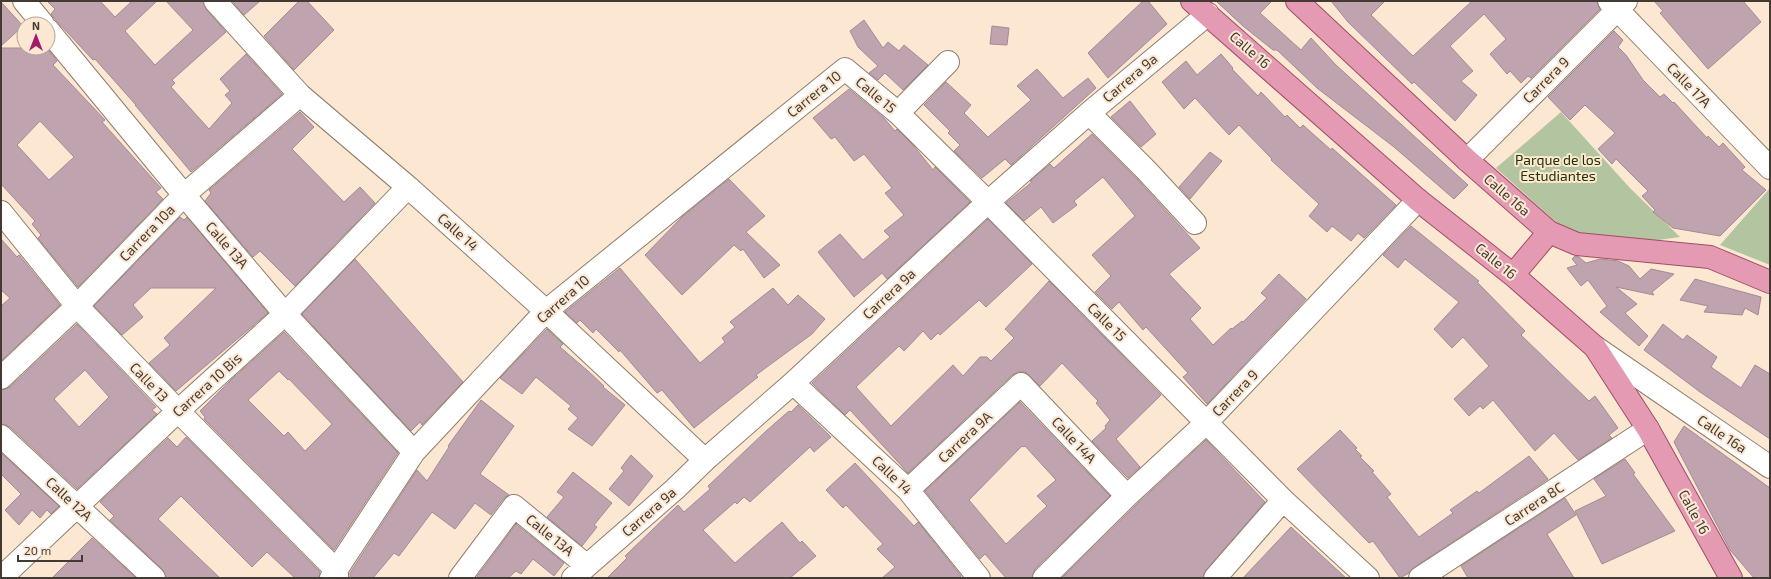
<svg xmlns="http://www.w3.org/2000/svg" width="1771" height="579" viewBox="0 0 1771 579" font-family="'Exo 2',sans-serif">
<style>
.green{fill:#b3c5a0}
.building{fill:#bfa3af;stroke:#a58a96;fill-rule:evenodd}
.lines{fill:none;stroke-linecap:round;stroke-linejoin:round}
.minor-casing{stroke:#917e6b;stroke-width:24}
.major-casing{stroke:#a14d65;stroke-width:24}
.minor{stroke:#fff;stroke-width:22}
.major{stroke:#e59ab3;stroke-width:22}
.labels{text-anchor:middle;stroke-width:4;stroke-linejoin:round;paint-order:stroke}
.street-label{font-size:14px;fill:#433b33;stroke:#fce7d2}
.park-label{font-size:14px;fill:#213400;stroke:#fce7d2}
</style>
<rect width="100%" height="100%" fill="#fce7d2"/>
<!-- green -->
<path class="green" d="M1561,112L1630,188L1680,237L1644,242L1567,232L1496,168Z
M1770,188V265L1720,245Z"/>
<!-- building -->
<path class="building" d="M47,1H100L115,17L132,1H157L125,31L155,65L193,30L166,1H203L206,9L226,32L172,80L175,83L171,87L209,129L232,103L225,95L230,91L220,79L246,54L282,94L191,172L135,105H136L95,59L93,60L53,17L51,14L55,9Z
M232,1H260L244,15Z
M299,1H307L334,30L294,70L264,36Z
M1143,1H1148L1167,24L1108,78L1088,53Z
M1216,1H1272L1260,13L1301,50L1311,38L1336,65L1468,185L1454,199L1394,147L1317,88L1277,50H1273L1243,26Z
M1331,1H1385L1371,15L1413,56L1472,1H1597L1600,9L1531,78L1528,76L1521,83L1510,71L1507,74L1490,54L1506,39L1484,14L1450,46L1473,71L1461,81L1477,95L1455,121L1414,82L1412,84L1348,22Z
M1654,1H1743L1761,22L1708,69L1660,13L1663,11Z
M1,2L23,26L1,46Z
M864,20L883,48L888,42L899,51L904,45L928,65L903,90L885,73L878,80L869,73L878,66L858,47L850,31Z
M992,26L1009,28L1007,45L990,44Z
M1614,31L1623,40L1618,47L1626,55L1643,80L1660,97L1664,94L1673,103L1674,102L1707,138L1708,136L1719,147L1723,143L1745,167L1742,170L1766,190L1720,236L1673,228L1653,212L1655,210L1642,196L1648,191L1616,159L1612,164L1598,149L1615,133L1585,105L1570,120L1548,97Z
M1,48H47L57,61L53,65L105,120L102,122L161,188L156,192L163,199L78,287L38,238L41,235L32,224L35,221L1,184ZM40,121L74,157L49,180L17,145Z
M1221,54L1233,68L1232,69L1258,96L1261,92L1285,117L1287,115L1300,128L1303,125L1331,150L1332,148L1396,205L1364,238L1358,233L1351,241L1332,226L1327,232L1309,216L1319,204L1271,160L1272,159L1239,125L1229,135L1195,98L1184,109L1162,82L1186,61L1197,75Z
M1037,69L1063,98L1088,78L1096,88L1011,165L1005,159L982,178L954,151L960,145L948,133L950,131L924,105L926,103L946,82L971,105L964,113L988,137L1031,100L1017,86Z
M849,89L884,118L895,131L897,129L913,145L933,170L935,167L970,202L887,279L882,273L854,297L818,252L840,234L863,260L890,237L884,231L904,215L885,193L892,188L864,154L854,161L835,137L831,139L813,118Z
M1130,101L1156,134L1141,147L1111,117Z
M300,112L314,127L292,149L344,202L360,187L375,203L295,286L260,251L253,257L205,201L211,193L209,190Z
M1092,134L1137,179L1200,248L1169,274L1201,308L1190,319L1213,345L1231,328L1232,329L1242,321L1243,322L1267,298L1261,293L1279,274L1306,299L1207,404L1183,377L1188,373L1146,327L1143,330L1119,302L1112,309L1095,292L1111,276L1092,255L1135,216L1103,177L1074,201L1077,205L1053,223L1041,207L1024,221L1006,203L1032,182L1030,181L1050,164L1054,168Z
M1210,152L1222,161L1190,199L1179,187Z
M729,179L765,216L746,232L780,265L764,278L743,249L741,251L734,245L682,295L645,255L683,216Z
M180,217L184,220L187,217L268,313L176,391L149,363L170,345L164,338L216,288H151L133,305L143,317L122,335L94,306Z
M988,219L1032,264L986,307L979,300L940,335L938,333L931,340L923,331L904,351L899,346L856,387L891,426L953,365L963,376L980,357H987L991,361L1014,338L1005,329L1049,281L1161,395L1116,439L1140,467L1128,478L1092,441L1106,428L1105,426L1110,420L1096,403L1098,401L1062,363L1040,386L1025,372H1019L1012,375L908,473L850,410L845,415L812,383Z
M1411,226L1479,281L1477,282L1525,331L1521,335L1589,401L1595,396L1618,428L1609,435L1612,438L1578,460L1554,433L1535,451L1493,400L1483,409L1480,406L1469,416L1454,399L1489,366L1463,337L1452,348L1434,329L1459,302L1405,259L1398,268L1383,255Z
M1,239L17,257L19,255L60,305L1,361V306L10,298L1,290Z
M1575,256L1579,257L1586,263L1600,259L1618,261L1629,266L1640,279L1651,269L1674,274L1652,292L1654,295L1616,287L1637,304L1625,313L1648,336L1639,346L1600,312L1607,306L1588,280L1581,286L1567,268L1577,265L1572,259Z
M355,259L463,382L422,425L420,422L411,431L302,314Z
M620,268L700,363L725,342L722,338L735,327L730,322L773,288L788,305L798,295L825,319L812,334L756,375L758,377L694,428L662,390L657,393L620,350L619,352L596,329L593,333L580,320L577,323L565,312Z
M1695,279L1761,297L1758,315L1745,308L1742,315L1704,312L1708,306L1680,300Z
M77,324L156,407L152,410L157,414L77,489L10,427L1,424V390L10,387ZM85,370L109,397L79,427L54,399Z
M1663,324L1683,340L1687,335L1717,357L1711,367L1741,388L1755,365L1770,374V439L1700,392L1644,350Z
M547,329L563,344L560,347L588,371L604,386L603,387L625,405L592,446L568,429L578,418L568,409L571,406L536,377L522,394L500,378Z
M284,332L398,453L334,550L204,419L205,417L200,411L232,379ZM279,371L288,380L289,379L332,424L305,451L288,432L284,436L248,400Z
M481,400L514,426L480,474L509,495L504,498L491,515L475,503L455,529L432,512L399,556L394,553L373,578H350V573L417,470L427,481L449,447L448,446Z
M1020,402L1110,496L1035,569L1032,578H1006L985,554L980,559L925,491ZM1022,446L1024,447L1025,446L1056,480L1037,496L1047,506L1006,544L969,500Z
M798,405L831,437L814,452L810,447L750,502L744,497L737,504L735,502L703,530L735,563L782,522L800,543L802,541L816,556L790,578H607L627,558L625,556L678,505L684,512L710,489L708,486L765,432L789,411L791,412Z
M1684,426L1770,488V578H1754L1730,550L1674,442Z
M1340,430L1357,448L1355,449L1362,456L1360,457L1374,471L1372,472L1391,494L1387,497L1419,537L1453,513L1450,510L1477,491L1479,493L1529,456L1548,479L1413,568L1409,573L1400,578L1373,541L1369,543L1297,469Z
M186,437L320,572L319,578H295L267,552L252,567L181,496L158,519L220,578H166L162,569L110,520L114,516L100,502L168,438L177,447Z
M1206,440L1265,502L1206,570L1203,578H1062L1136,505Z
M1,453L59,506L51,514L47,510L40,518L32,510L19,525L5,510L21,494L1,474Z
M631,455L653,476L629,506L609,489L624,471L621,468Z
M1625,459L1635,473L1633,474L1675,531L1602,564L1575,511L1606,496L1594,479Z
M855,463L914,526L918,522L961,576L959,578H882L895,567L877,549L883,544L846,505L843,508L826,490Z
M573,472L612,503L594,525L597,527L582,546L547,517L564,497L557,492Z
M1565,498L1576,515L1547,534L1574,578H1468L1461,566Z
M516,524L564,563L554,576L533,559L521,574L516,571L508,578H476Z
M1291,527L1321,555L1346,578H1243Z
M92,538L136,578H52Z"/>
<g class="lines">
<!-- minor casing -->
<g class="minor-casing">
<path id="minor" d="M24,1L43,24
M215,1L300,95L408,187L546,311L705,460
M1609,1L1770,168
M48,30L184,195L285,314L414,452
M898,113L948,62
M1089,113L1146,170L1195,223
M1467,160L1626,1
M1,212L77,306L178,411L337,571V578
M1595,347L1770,467
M1,378L77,306L184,195L300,95
M793,383L908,490L979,578
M1,436L154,578
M908,490L1021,384L1127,496
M1,578L178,411L285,314L408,187
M331,578L414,452L546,311L845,69L898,113L988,202L1283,500L1368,578
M460,578L514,506L586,565
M573,578L675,489L705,460L793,383L988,202L1089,113L1208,14
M1044,578L1127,496L1206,423L1418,200
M1215,578L1283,500
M1420,578L1648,429"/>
</g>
<!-- major casing -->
<g class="major-casing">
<path id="major" d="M1192,1L1418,200L1513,275L1595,347L1648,429L1731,578
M1297,1L1467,160L1549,232L1577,244L1710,257L1770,282
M1513,275L1549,232"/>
</g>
<!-- minor -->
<use href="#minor" class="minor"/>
<!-- major -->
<use href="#major" class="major"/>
</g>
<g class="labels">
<!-- street labels -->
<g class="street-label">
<text transform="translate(1250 50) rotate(41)" y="5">Calle 16</text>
<text transform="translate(1130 78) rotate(-40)" y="5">Carrera 9a</text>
<text transform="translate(1546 80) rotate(-45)" y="5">Carrera 9</text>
<text transform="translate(1689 85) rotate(46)" y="5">Calle 17A</text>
<text transform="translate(814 94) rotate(-39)" y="5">Carrera 10</text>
<text transform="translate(876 95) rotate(40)" y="5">Calle 15</text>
<text transform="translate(1507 195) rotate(41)" y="5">Calle 16a</text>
<text transform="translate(458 232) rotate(42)" y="5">Calle 14</text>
<text transform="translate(147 233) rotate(-46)" y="5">Carrera 10a</text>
<text transform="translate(227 245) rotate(49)" y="5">Calle 13A</text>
<text transform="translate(1496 261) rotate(39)" y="5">Calle 16</text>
<text transform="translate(889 294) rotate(-43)" y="5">Carrera 9a</text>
<text transform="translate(563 299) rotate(-41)" y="5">Carrera 10</text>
<text transform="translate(1107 322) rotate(45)" y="5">Calle 15</text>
<text transform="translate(149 382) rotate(46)" y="5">Calle 13</text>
<text transform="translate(207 385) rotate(-42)" y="5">Carrera 10 Bis</text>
<text transform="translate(1235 393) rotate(-46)" y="5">Carrera 9</text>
<text transform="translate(1722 434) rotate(34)" y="5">Calle 16a</text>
<text transform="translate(965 437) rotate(-43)" y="5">Carrera 9A</text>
<text transform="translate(1074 440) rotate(47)" y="5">Calle 14A</text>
<text transform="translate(892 475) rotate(44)" y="5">Calle 14</text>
<text transform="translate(69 499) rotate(43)" y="5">Calle 12A</text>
<text transform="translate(1534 504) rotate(-33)" y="5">Carrera 8C</text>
<text transform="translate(649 512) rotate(-41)" y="5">Carrera 9a</text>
<text transform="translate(1694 512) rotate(61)" y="5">Calle 16</text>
<text transform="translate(550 535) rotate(39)" y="5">Calle 13A</text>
</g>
<!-- park labels -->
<g class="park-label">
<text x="1558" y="165">Parque de los<tspan x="1558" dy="16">Estudiantes</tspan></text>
</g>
</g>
<!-- border -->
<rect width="1771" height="579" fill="none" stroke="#433b33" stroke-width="4"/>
<!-- north arrow -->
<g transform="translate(36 36)"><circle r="19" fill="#fce7d2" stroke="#b2a292"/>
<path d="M0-3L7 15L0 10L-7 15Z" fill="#a01c6b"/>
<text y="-6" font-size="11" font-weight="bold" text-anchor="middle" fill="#433b33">N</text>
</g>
<!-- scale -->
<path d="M18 555v6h64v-6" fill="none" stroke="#433b33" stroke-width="2"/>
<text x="24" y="555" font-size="12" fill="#433b33" stroke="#fce7d2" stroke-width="3" paint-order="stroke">20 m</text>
</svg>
